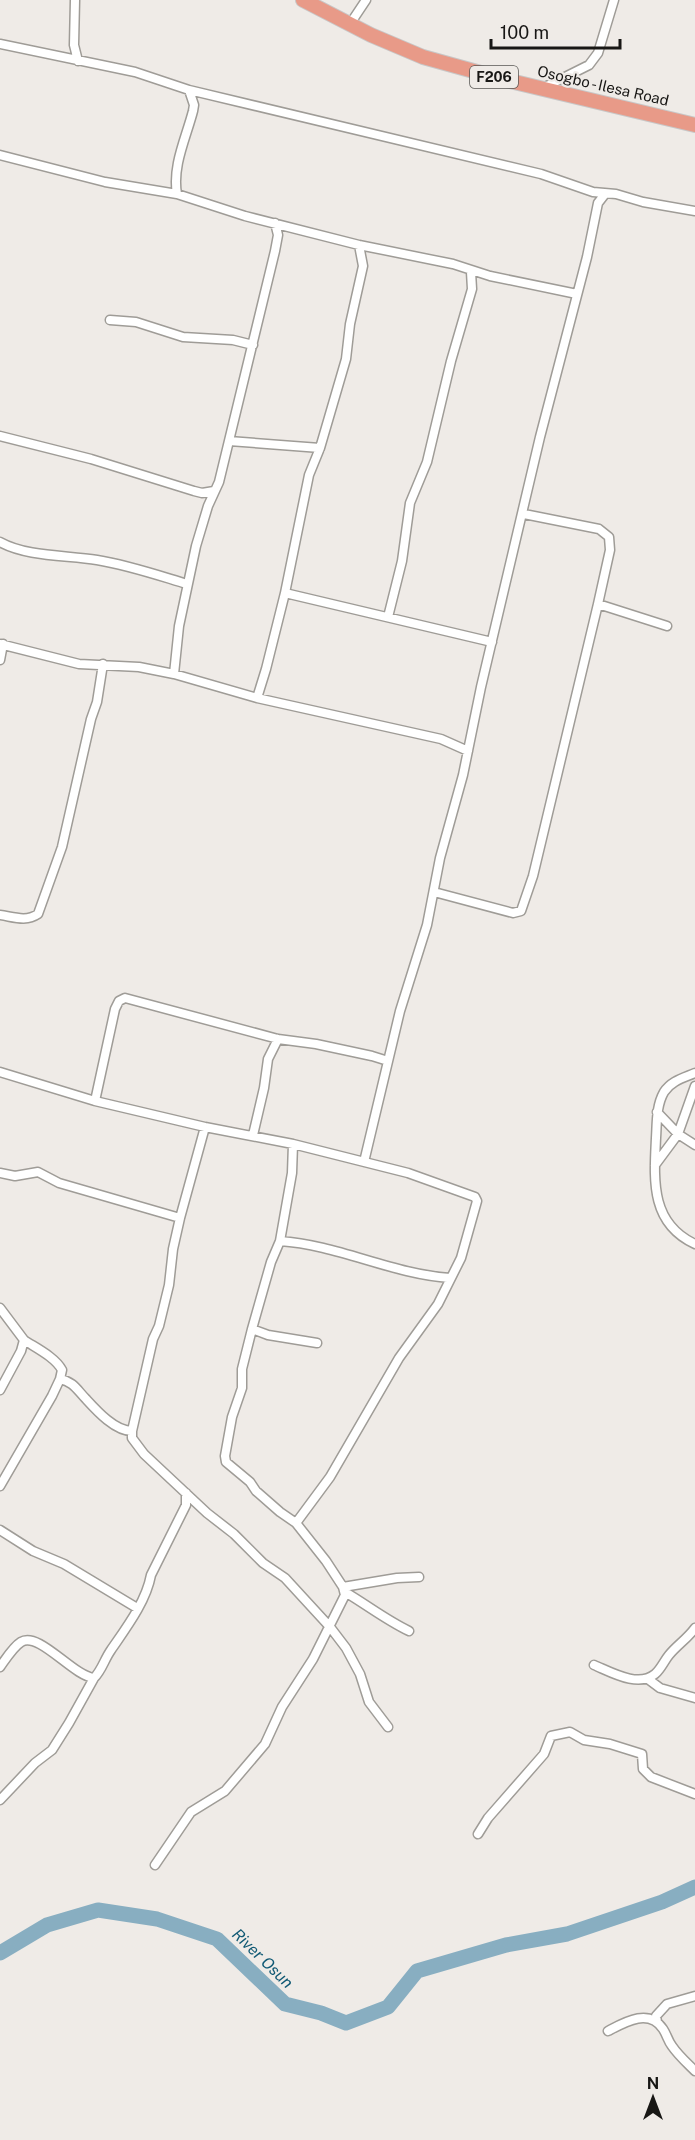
<svg xmlns="http://www.w3.org/2000/svg" width="695" height="2140" viewBox="0 0 695 2140" font-family="'Public Sans',sans-serif">
<style>
.lines{fill:none;stroke-linecap:round;stroke-linejoin:round}
.river{stroke:#88aec1;stroke-width:15}
.minor-casing{stroke:#9f9c97;stroke-width:11}
.primary-casing{stroke:#c8c7c7;stroke-width:16}
.minor{stroke:#fff;stroke-width:8}
.primary{stroke:#e89a88;stroke-width:14}
.labels{text-anchor:middle;stroke-width:4.5;stroke-linejoin:round;paint-order:stroke}
.shield{fill:#efebe7;stroke:#585754;stroke-width:1.5}
.shield-label{font-size:14px;font-weight:bold;fill:#181715}
.street-label{font-size:15px;fill:#181715;stroke:#efebe7}
.water-label{font-size:16px;font-style:italic;fill:#105974;stroke:#efebe7}
</style>
<rect width="100%" height="100%" fill="#efebe7"/>
<g class="lines">
<!-- river -->
<path class="river" d="M0,1953L47,1925L98,1910L157,1919L217,1939L285,2004L321,2013L346,2023L388,2007L417,1971L506,1945L567,1934L662,1902L695,1887"/>
<!-- minor casing -->
<g class="minor-casing">
<path id="minor" d="M75,0L74,45L78,61
M350,24L366,0
M0,44L135,72L189,90L541,174L593,192L616,194L643,202L695,211
M543,88L589,65L598,53L614,0
M0,155L105,182L177,194L245,216L359,245L453,264L490,276L577,294
M177,194C172,166 186,138 193,111L194,105L189,90
M110,320L136,322L183,337L233,340L253,345
M0,436L91,459L194,491L202,493L214,491
M229,441L320,448
M0,542C27,557 67,555 97,560C128,565 157,575 187,584
M285,593L492,642
M598,604L667,626
M388,617L402,561L410,503L427,462L451,361L472,289L471,272
M0,644L79,664L139,667L174,674L257,698L441,739L468,751
M0,660L3,644
M174,674L179,626L196,546L208,506L219,482L275,251L278,235L275,223
M257,698L266,669L285,593L309,475L320,448L346,359L350,324L363,266L359,245
M434,892L513,913L521,911L533,876L598,604L610,550L609,537L599,529L524,514
M0,915C14,917 26,922 38,914L62,847L91,719L97,702L103,664
M0,1072L95,1101L205,1127L293,1144L408,1173L475,1197L477,1201L461,1258L438,1304L399,1358L330,1477L296,1523
M695,1073C683,1078 671,1081 664,1092C656,1106 657,1123 656,1138C654,1180 650,1223 695,1244
M95,1101L115,1009L119,1001L125,998L278,1039L316,1044L372,1056L388,1061
M657,1112L678,1134L695,1145
M205,1127L180,1218L173,1249L169,1285L159,1326L153,1339L132,1431V1438L144,1454L207,1513L234,1534L263,1563L285,1578L330,1627L346,1648L360,1674L369,1702L388,1727
M253,1135L264,1088L268,1059L278,1039
M364,1162L400,1011L427,925L440,858L463,775L481,687L540,437L587,257L598,203L605,194
M655,1165L678,1134L695,1086
M0,1173L15,1176L38,1172L59,1183L180,1218
M280,1241C338,1245 392,1274 450,1278
M0,1308L24,1340L21,1351L0,1390
M252,1329L268,1335L317,1343
M60,1379C74,1382 77,1390 86,1399C97,1411 115,1431 132,1431
M0,1486L52,1396L60,1379L62,1370C55,1357 36,1348 24,1340
M0,1530L33,1551L64,1564L137,1608
M343,1587L397,1578L419,1577
M345,1592C367,1605 386,1620 409,1631
M594,1665C611,1672 638,1688 655,1674C661,1669 664,1661 669,1655C677,1645 687,1639 695,1628
M0,1667C5,1660 13,1647 21,1642C39,1631 73,1676 94,1678C102,1670 104,1660 111,1650C126,1628 146,1602 151,1575L186,1505V1493
M648,1679L660,1688L695,1698
M0,1800L35,1763L52,1750L69,1723L94,1678
M478,1834L488,1818L544,1754L551,1736L570,1732L584,1740L610,1744L642,1754L643,1769L651,1777L695,1794
M155,1865L191,1812L225,1791L265,1744L282,1707L313,1659L345,1595L343,1587L326,1561L296,1523L280,1512L256,1491L250,1482L226,1462L225,1456L232,1417L242,1388V1369L252,1329L271,1262L280,1241L292,1173L293,1144
M657,2022L656,2016L667,2004L695,1996
M608,2031C625,2022 649,2008 663,2029C667,2035 668,2041 672,2046C678,2055 687,2063 695,2071"/>
</g>
<!-- primary casing -->
<g class="primary-casing">
<path id="primary" d="M303,0L371,35L423,57L506,80L695,125"/>
</g>
<!-- minor -->
<use href="#minor" class="minor"/>
<!-- primary -->
<use href="#primary" class="primary"/>
</g>
<g class="labels">
<!-- shield labels -->
<rect class="shield" x="470" y="66" width="48" height="22" rx="4.5"/>
<g class="shield-label">
<text x="494" y="82">F206</text>
</g>
<!-- street labels -->
<g class="street-label">
<text transform="translate(603 86) rotate(13)" y="5">Osogbo - Ilesa Road</text>
</g>
<!-- water labels -->
<g class="water-label">
<text transform="translate(263 1958) rotate(44)" y="6">River Osun</text>
</g>
</g>
<!-- north arrow -->
<g transform="translate(653 2098)" stroke="#efebe7" stroke-width="4.5" paint-order="stroke">
<path d="M0-4.5L10 22L0 15L-10 22Z" fill="#181715"/>
<text y="-9" font-size="16" font-weight="bold" text-anchor="middle" fill="#181715">N</text>
</g>
<!-- scale -->
<path d="M491 39v9h129v-9" fill="none" stroke="#181715" stroke-width="3"/>
<text x="500" y="39" font-size="18" fill="#181715" stroke="#efebe7" stroke-width="4.5" paint-order="stroke">100 m</text>
</svg>
